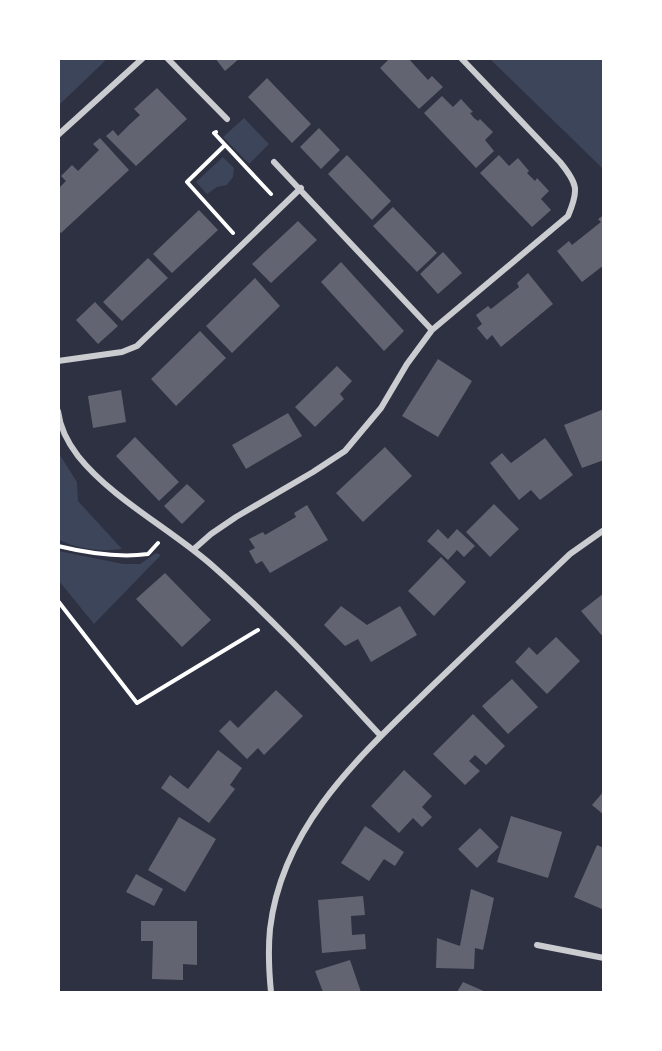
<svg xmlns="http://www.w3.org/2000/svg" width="662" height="1051" viewBox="0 0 662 1051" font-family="'Source Sans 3',sans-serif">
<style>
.green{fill:#3c4559}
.building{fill:#626471}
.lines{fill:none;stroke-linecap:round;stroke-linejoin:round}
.path{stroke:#fff;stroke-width:4}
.minor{stroke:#caccd0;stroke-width:6}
</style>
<rect width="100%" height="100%" fill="#2d3142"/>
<!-- green -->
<path class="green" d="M59,58H103L105,61L59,105Z
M490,59H603V169L596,162Z
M244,118L269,144L249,164L223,137Z
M223,157L234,168L233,177L227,185L217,187L207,194L196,182Z
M58,452L77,482L78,501L122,549C100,552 79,549 59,540Z
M59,551L123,564H140L156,553L161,555L94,624L59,581Z"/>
<!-- building -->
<path class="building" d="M215,58H240L225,71Z
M390,58H408L428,80L432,76L443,87L419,109L380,68Z
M267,78L311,124L292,143L248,97Z
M157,88L187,119L136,166L106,136L113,130L118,136L129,125L140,115L134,109Z
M442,96L453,107L461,99L473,112L470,113L474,118L478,121L480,119L493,132L485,140L494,151L476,168L424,113Z
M319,128L340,150L321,169L300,147Z
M100,138L129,170L61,233L58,231V189L66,181L61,176L72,165L78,171L99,150L93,144Z
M347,155L391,201L372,220L328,174Z
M499,155L509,166L518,158L529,171L527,173L535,181L537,178L549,191L541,199L551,210L532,227L480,173Z
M393,207L437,253L417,272L373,226Z
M199,210L218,230L172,273L153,254Z
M604,215V265L582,282L557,251L569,241L572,245L601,222L598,219Z
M298,221L317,240L271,283L252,264Z
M443,252L462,273L438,294L420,274Z
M148,258L168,278L122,321L103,302Z
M341,262L404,331L384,351L321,282Z
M528,273L553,304L501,347L492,335L487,340L477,328L482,324L476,315L488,306L491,309L519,287L517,283Z
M255,278L280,306L232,353L206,326Z
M95,302L118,326L98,344L76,320Z
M200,331L226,358L176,406L151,379Z
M438,359L472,381L438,437L402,416Z
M337,366L352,381L340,394L344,399L315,427L295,407Z
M121,390L126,422L93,428L88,396Z
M604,409V460L582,468L564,425Z
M288,413L302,436L246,469L232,445Z
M135,437L179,482L159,501L116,456Z
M545,438L573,475L540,500L531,490L519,500L490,463L502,453L511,463Z
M385,447L412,476L363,522L336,493Z
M187,484L205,501L182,524L164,506Z
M494,504L519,529L490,557L466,532Z
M307,505L328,540L270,573L262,561L256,564L249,551L255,548L249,539L263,532L265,535L296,517L294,513Z
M438,529L448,539L457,529L475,546L464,557L457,550L448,560L427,541Z
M441,557L466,582L434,616L408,591Z
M165,573L211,620L182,647L136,599Z
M604,593V638L581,611Z
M341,606L367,625L400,606L417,635L371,662L358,639L345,646L324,625Z
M556,637L580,661L547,694L515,662L529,647L537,655Z
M512,679L538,707L508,734L482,706Z
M276,690L303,716L264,755L258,748L247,759L219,731L230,720L238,728Z
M473,714L505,746L486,765L475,755L469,761L480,771L465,785L433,754Z
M218,750L242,768L230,785L235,789L209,823L161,788L170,775L188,789Z
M404,770L432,796L422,807L432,817L422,827L413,818L399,833L371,806Z
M604,791V815L592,805Z
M511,816L562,832L548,878L497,862Z
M179,817L216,839L185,892L148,870Z
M365,826L404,852L395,866L384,859L369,881L341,863Z
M480,828L499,847L477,868L458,849Z
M597,845L604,848V910L574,897Z
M136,874L163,889L154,906L126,892Z
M471,889L494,898L483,950L475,948L474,969L436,968L437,938L460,946Z
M363,896L365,915L351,916L352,935L365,934L366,949L322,953L318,900Z
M141,921H197V965L183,964V980L152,979L153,941H141Z
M350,960L361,992H323L315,971Z
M463,982L486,992H457Z"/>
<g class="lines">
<!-- path -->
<path class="path" d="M216,132L214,133L271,194
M225,145L187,182L233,233
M58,546C87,553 119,558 148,554L158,543
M58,601L137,703L258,630"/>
<!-- minor -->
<path class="minor" d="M167,58L227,119
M58,135L143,58
M274,162L432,330
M58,361L122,352L137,346L301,188
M58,411C60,427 68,443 78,456C113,500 173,530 215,568C274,620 327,678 381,736
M194,549L211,534L236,517L313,472L345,451L381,408L407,364L432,330L568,216C579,190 578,184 560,162L461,58
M537,945L604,958
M271,992C269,972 268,950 270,929C282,826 359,757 429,689C476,644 523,599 570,554L604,530"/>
</g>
<!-- border -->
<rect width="662" height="1051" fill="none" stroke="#ffffff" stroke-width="120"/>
</svg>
